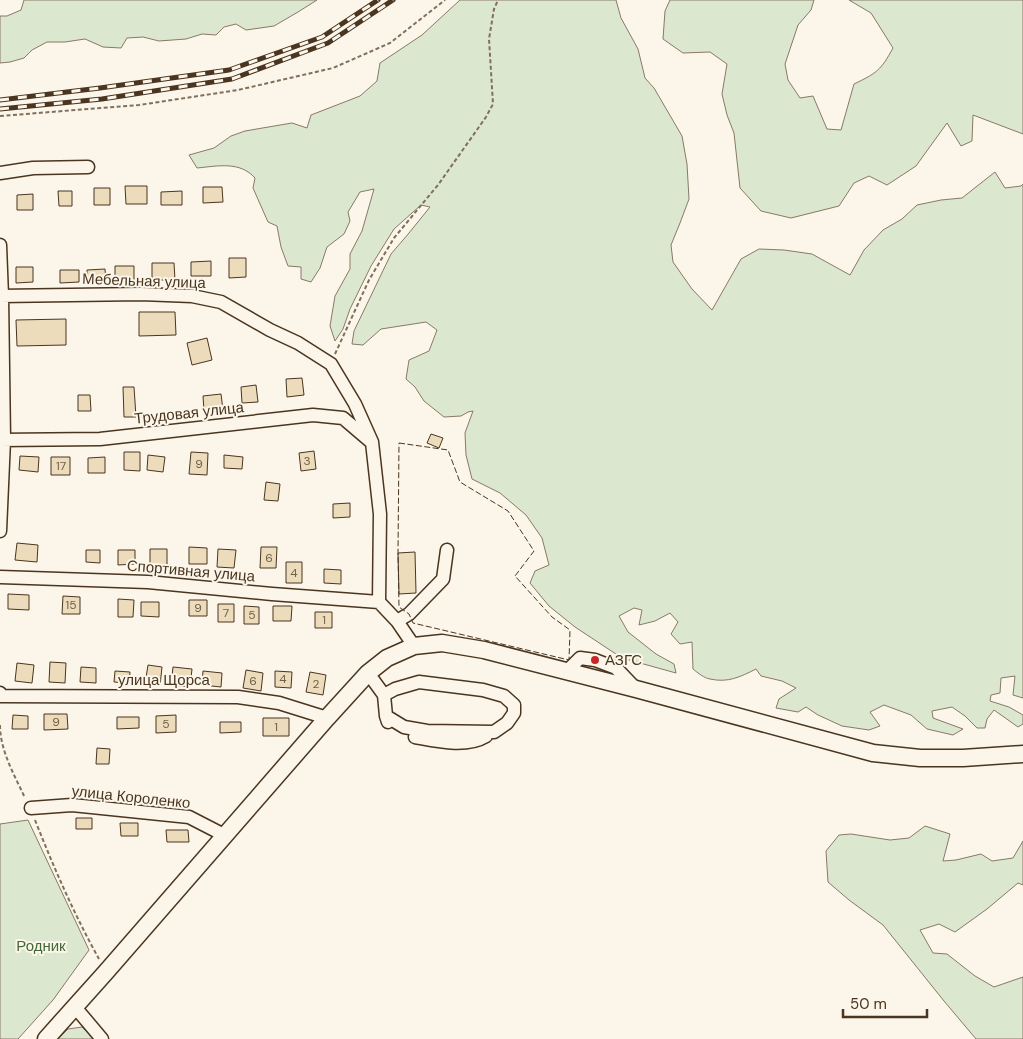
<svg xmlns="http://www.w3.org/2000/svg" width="1023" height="1039" viewBox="0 0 1023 1039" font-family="'DM Sans',sans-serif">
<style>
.green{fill:#dce7d0;stroke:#887966}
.building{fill:#ecdcbc;stroke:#4a3520}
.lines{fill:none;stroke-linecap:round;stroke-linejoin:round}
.minor-casing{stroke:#4a3520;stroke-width:15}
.major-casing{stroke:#4a3520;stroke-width:19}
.path{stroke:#7f6f5c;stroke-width:2;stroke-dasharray:4 2.5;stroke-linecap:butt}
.minor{stroke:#fbf6e9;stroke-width:12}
.major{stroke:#fbf6e9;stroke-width:16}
.rail-casing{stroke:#4a3520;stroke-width:5}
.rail{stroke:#fbf6e9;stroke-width:3;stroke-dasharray:9;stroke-linecap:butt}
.fence{stroke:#4a3520;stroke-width:1;stroke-dasharray:6 2.5;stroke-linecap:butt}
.poi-dot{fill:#c62828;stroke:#fbf6e9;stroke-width:2}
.labels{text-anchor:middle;stroke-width:4;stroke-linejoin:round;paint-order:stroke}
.number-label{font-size:12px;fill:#725f47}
.street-label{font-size:15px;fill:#4a3520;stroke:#fbf6e9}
.poi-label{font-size:15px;fill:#4a3520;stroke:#fbf6e9;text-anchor:start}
.park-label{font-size:15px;fill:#436837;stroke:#fbf6e9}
</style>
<rect width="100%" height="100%" fill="#fbf6e9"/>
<!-- green -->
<path class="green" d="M24,0H317L298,12L274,26L246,30L236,24L224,27L216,35L202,34L186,39L159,41L143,37L127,38L121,48L103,47L85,39L65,42H47L32,50L24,58L10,62L0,63V16H7L21,10Z
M460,0H616L621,18L638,49L645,78L654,88L682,136L687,164L689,199L680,223L671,245L673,262L692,289L712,310L741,259L759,249L784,250L812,254L850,275L864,250L883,230L902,219L917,205L941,200L962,198L995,172L1005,188L1021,186L1023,184V698L1013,695L1015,676L1001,678L1000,693L991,695L990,701L1009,707L1023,715V724L1018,727L994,710L987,719L985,728H977L965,716L952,707L932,711L933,718L963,729L953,735L927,729L911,715L884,705L870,712L880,726L869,730L842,726L818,715L806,707L798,712L776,708L779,699L796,688L782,681L761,676L756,669C740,677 728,683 710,679C704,678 698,673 693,669L692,642L680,644L671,634L678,622L670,613L655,621L639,625L642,610L634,608L619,616L628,632L656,654L674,664L676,673L622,658L575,627L549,606L530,583L535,571L549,565L542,538L526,515L500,493L472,479L466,455L465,433L473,411L468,412L461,416L444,417L424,401L415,387L406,379L409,360L429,351L437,330L426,322L381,329L363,345L352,344L354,331L391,254L409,233L430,207L421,205L394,229L371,266L350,309L343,329L335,341L330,326L335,296L350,269V254L362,231L374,189L360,192L348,212L350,221L344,234L327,247L320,268L311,282L301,279V267L288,266L281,247L277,226L268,222L253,188L255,178C240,161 218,166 197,168L189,155L214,148L231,136L245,131L292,123L307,128L311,115L360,96L377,81L380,63L422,35Z
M670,0H814L811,10L798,25L785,64L788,80L800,98L813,96L827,129L841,130L854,84C877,73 881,70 893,48L871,13L849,0H1023V134L973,115L972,141L961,146L947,123L916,166L887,185L869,176L854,183L839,206L791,218L761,211L740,188L734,133L727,115L722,94L727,64L710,52L683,53L663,39L665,11Z
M28,820L89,950L53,1000L18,1039H0V824Z
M925,826L950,834L943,861L956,860L981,854L992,861L1013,858L1023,841V885L1018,883L987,909L955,932L939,924L920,930L933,953L947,954L975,976L994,987L1023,977V1039H976L944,1001L883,925L849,900L828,882L826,851L839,835L851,834L890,840L909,838Z
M82,1027L94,1039H58L68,1029Z"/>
<!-- building -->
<path class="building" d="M125,186H147V204H126Z
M203,187H222L223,202L203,203Z
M94,188H110V205H94Z
M58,191H72V206H59Z
M182,191V205H161V192Z
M33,194V210H17V195Z
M229,258H246V277L229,278Z
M211,261V276H191V262Z
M152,263H174L175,280H152Z
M115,266H134V281L115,282Z
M16,267H33V282L16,283Z
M105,269L106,282H87V270Z
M60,270H79V282L60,283Z
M139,312H175L176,335L139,336Z
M66,319V345L17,346L16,320Z
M207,338L212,360L192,365L187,343Z
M302,378L304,395L287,397L286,379Z
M256,385L258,402L242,403L241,387Z
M123,387H134L136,417H124Z
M221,394L223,410L204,411L203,396Z
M78,395H90L91,411H78Z
M431,434L443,438L439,448L427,443Z
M314,451L316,469L301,471L299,453Z
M124,452H140V471L124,470Z
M191,452L208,453L207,475L189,474Z
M148,455L165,457L163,472L147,470Z
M224,455L243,457L242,469L224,468Z
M20,456L39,457L38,472L19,470Z
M51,457H70V475H51Z
M105,457V473H88V458Z
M266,482L280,484L278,501L264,500Z
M350,503V517L333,518V504Z
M17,543L38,545L37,562L15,560Z
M189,547L207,548V564H189Z
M261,547H277L276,568H260Z
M150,549H167V567H150Z
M218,549L236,550L234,568L217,567Z
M86,550H100V563L86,562Z
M118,550H135V564L118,565Z
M415,552L416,593L399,594L398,553Z
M286,562H302V583H286Z
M324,569L341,570V584L324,583Z
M8,594L29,595V610L8,609Z
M63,596L80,597V614H62Z
M118,599L134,600L133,617H118Z
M189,600H207V616H189Z
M141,602H159V617L141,616Z
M218,604H234V622H218Z
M244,606L259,607V624H244Z
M273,606H292L291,621H273Z
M315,612H332V628H315Z
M50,662L66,663L65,683L49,682Z
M17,663L34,665L32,683L15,681Z
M148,665L162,667L160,686L145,684Z
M81,667L96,668V683L80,682Z
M173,667L192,669L190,687L171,685Z
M246,670L263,673L261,691L243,688Z
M115,671L130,672L129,683L114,682Z
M203,671L222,673L221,687L202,685Z
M275,671L292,672L291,688L275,687Z
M310,672L326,675L323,695L306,692Z
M44,714H67L68,729L44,730Z
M13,715L28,716V729H12Z
M176,715V732L156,733V716Z
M117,717H139V728L117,729Z
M263,718H289V736H263Z
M220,722H241V732L220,733Z
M97,748L110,749L109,764H96Z
M76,818H92V829H76Z
M120,823H138V836H121Z
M166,830H188L189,842H167Z"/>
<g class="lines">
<!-- minor casing -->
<g class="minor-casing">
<path id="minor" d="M0,173L33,168L88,167
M0,245L2,296L4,440L0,531
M0,296L141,294L192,296L221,302L270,330L298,343L331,364L355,404L372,442L380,514L379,602L397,621L414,646
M0,440L100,439L313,415L343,418L370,441
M0,577L148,582L272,594L379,602
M397,621L409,614L443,579L447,550
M567,671L580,658L595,660L616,668L636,689
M368,673L384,695L386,716L388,722
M0,693L1,696L238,697L279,703L327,718
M384,695L395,689L419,682L483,690L504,696L514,705V713L507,723L494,732L427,731L404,727L386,716
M415,737C437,741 466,748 486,736
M31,808L72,805L189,817L224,835
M75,1007L102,1039"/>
</g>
<!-- major casing -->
<g class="major-casing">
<path id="major" d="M46,1039L106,972L327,718L368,673L387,658L414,646L442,643L484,650L636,689L873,753L920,758H963L1023,754"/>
</g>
<!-- path -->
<path class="path" d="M0,116L139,105L238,90L333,68L390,43L445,0
M335,354L369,280L394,238L438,185L486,117L493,104L489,39L494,9L498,0
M0,725C0,751 15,776 25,798
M35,820C54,868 74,914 99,959"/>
<!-- minor -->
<use href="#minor" class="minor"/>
<!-- major -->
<use href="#major" class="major"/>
<!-- rail casing -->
<g class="rail-casing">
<path id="rail" d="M0,100L100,88L229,70L322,37L378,0
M0,109L102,99L232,79L328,43L393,0"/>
</g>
<!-- rail -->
<use href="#rail" class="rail"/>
<!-- fence -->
<path class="fence" d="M399,443L448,450L460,482L508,511L534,551L515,576L552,617L570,630L569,660L413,623L409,614L399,607L398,553Z"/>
</g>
<!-- markers -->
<circle class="poi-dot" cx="595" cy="660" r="5"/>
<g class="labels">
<!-- number labels -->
<g class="number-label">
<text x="307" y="465">3</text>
<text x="199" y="468">9</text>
<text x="61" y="470">17</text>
<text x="269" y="562">6</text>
<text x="294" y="577">4</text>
<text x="71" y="609">15</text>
<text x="198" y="612">9</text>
<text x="226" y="617">7</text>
<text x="252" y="619">5</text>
<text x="324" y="624">1</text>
<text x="283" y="683">4</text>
<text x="253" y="685">6</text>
<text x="316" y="688">2</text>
<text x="56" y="726">9</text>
<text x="166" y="728">5</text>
<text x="276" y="731">1</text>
</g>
<!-- street labels -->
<g class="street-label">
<text transform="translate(144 281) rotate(2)" y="5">Мебельная улица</text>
<text transform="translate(189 413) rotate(-6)" y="5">Трудовая улица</text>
<text transform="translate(191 571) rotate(5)" y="5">Спортивная улица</text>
<text x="164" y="685">улица Щорса</text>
<text transform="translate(131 797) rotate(6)" y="5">улица Короленко</text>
</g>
<!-- poi labels -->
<g class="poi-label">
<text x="605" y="665">АЗГС</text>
</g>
<!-- park labels -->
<g class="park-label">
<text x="41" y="951">Родник</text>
</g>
</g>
<!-- scale -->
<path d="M843 1009v8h84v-8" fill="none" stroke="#4a3520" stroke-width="2.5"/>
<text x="850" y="1009" font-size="15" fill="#4a3520" stroke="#fbf6e9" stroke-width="4" paint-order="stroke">50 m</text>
</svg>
